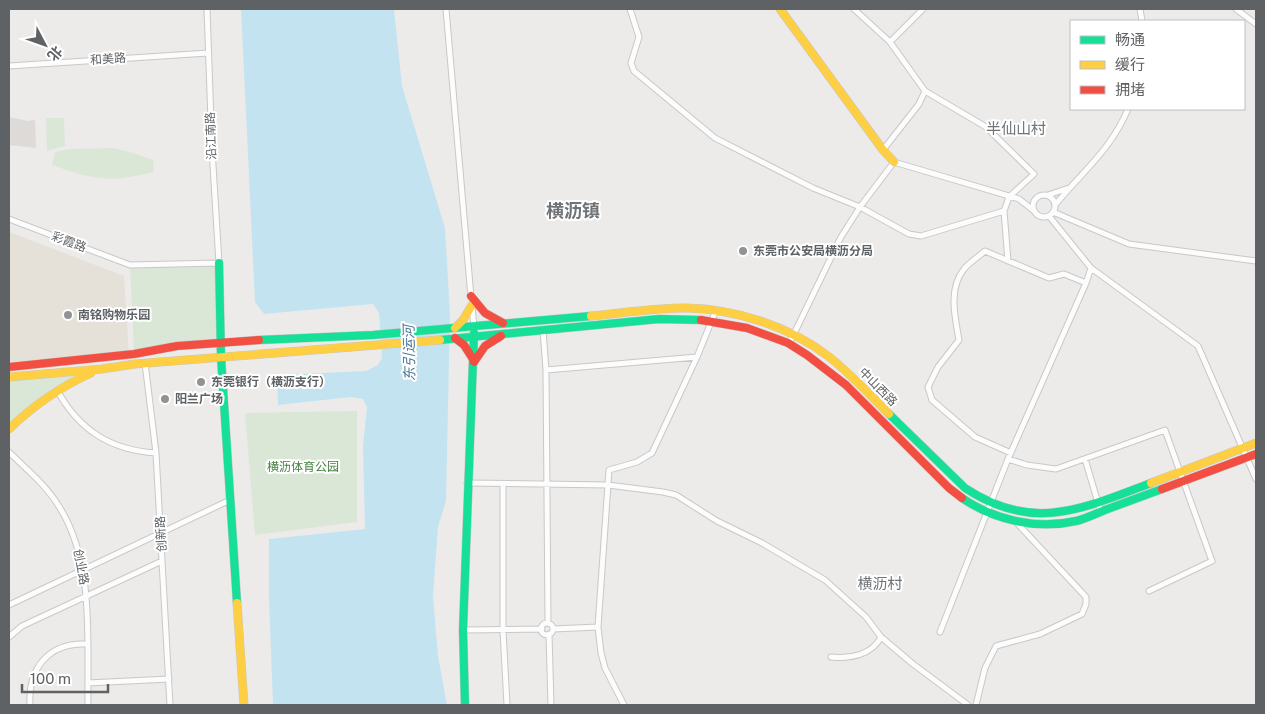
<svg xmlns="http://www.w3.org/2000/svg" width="1265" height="714" viewBox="0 0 1265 714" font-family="'Public Sans','Noto Sans SC',sans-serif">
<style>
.commercial{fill:#e5e0d8}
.education{fill:#dddad8}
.green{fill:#dae7d6}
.water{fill:#c4e3f1}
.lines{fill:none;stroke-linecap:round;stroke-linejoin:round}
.street-casing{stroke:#c8c8c8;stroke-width:7}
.fast-casing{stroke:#c7c8c8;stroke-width:9}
.slow-casing{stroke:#c7c8c8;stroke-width:9}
.jam-casing{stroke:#c7c8c8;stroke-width:9}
.street{stroke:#fcfcfc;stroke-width:5}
.fast{stroke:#16e098;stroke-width:8}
.slow{stroke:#ffcf43;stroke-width:8}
.jam{stroke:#f24e42;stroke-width:8}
.poi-dot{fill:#919293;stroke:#fff;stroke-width:2}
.labels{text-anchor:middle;stroke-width:4;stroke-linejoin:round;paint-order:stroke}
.street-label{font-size:12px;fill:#5f6265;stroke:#fff}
.poi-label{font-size:12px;font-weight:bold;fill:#5f6265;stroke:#fff;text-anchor:start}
.park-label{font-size:12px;fill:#458241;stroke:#fff}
.water-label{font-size:14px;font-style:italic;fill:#497694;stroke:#fff}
.quarter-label{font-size:15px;fill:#707477;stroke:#fff}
.district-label{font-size:18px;font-weight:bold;fill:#707477;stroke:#fff}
</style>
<rect width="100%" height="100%" fill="#edebe9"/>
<!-- commercial -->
<path class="commercial" d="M9,232L124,276L129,354L9,362Z"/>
<!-- education -->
<path class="education" d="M9,117L28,121L35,120L36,148L9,145Z"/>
<!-- green -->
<path class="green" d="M46,118H64L65,146L47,151Z
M113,148L133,153L153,160L154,172C143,174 133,177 122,178C98,181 74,173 52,165L55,152L70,149Z
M219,263L222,342L134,354L130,265Z
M102,369L78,379L9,430V378Z
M357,411V522L255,535L245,413Z"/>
<!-- water -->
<path class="water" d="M241,9H394L402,86L445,228L450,314L446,501L438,527L433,596L438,656L447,705H273L269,599V539L365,529L363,446L367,408L363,399L351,397L278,405L277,375L366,371L378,365L382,358L379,313L373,304L264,314L255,302Z"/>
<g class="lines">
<!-- street casing -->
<g class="street-casing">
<path id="street" d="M446,9L471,297
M630,9L639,37L631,63L634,71L715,138L813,188L860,207L909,234L921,236L1004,211L1009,197L1034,174L986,127L925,91
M854,9L890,42L925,91L919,104L883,150
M1140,9L1142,21
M1236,9L1256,24
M890,42L923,9
M9,66L208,53
M1033 206a11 11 0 1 1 22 0a11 11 0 1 1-22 0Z
M1048,195L1069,188
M1055,205C1082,172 1111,150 1128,109
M1004,211L1008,261
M1053,212L1129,244L1256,261
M1049,216L1091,268L1198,346L1256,479
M9,219L130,265L219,263L212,149L207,9
M472,306L474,327
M543,330L546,370L548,623
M789,344L841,237L860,207L894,162L1019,199L1033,210
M145,363L156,453L170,705
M546,370L697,357
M57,390C79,430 110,450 156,453
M9,452C26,469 45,484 58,505C95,561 87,641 88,705
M1011,453L975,437L932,400L928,387L938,367L959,340C955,317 948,289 964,269C970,262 978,257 985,251L1049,278L1064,274L1086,283
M1008,459L1027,465L1056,469L1165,430L1212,561L1149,591
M1085,459L1101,513
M467,483L608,485L663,492L676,495L717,521L762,543L825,580L866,617L881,637L913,664L968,705
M503,484V630L507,705
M9,605L230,500
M541 629a6 6 0 1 1 12 0a6 6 0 1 1-12 0Z
M553,629L598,627
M463,630L542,629
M940,632L1008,459L1086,283L1091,268
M549,634L551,705
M9,637L22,626L162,561
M831,657C850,659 872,655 881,637
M88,683L169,679
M30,705C28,669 48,642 87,644
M624,705L605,668L601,653L598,627L609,470L637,462L652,453L697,357L716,310
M976,705L985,668L996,646L1040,634L1082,614L1086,604V597L1016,522"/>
</g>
<!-- fast casing -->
<g class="fast-casing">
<path id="fast" d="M219,263L221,357L237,603
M259,340L373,335L591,316
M440,340L659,319L701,320
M889,414L965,488C1033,533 1082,509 1151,483
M962,498C994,520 1037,530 1076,521C1085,519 1095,514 1105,510C1124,503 1143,496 1162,489
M465,705L463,630L474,333"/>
</g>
<!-- slow casing -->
<g class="slow-casing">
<path id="slow" d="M780,9L883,150L894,162
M591,316C622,313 655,308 686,308C736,309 788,326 828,356C850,373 869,394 889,414
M455,328L463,320L472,305
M9,377L102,369L135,364L440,340
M9,429C34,405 60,387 91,373
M1151,483L1256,443
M237,603L244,705"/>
</g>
<!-- jam casing -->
<g class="jam-casing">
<path id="jam" d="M471,296L485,313L503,323
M701,320L747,328L788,343L807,355L846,385L949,488L962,498
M455,338L464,345L473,359
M474,362L485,346L501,336
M9,367L134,354L177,346L259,340
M1162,489L1256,454"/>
</g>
<!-- street -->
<use href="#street" class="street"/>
<!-- fast -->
<use href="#fast" class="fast"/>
<!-- slow -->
<use href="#slow" class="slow"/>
<!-- jam -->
<use href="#jam" class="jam"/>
</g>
<!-- markers -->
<g class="poi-dot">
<circle cx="743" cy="251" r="5"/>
<circle cx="68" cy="315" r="5"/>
<circle cx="201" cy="382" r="5"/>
<circle cx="165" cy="399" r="5"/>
</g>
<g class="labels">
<!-- street labels -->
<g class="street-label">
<text transform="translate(108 59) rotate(-4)" y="4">和美路</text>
<text transform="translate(211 136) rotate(-92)" y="4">沿江南路</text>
<text transform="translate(69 242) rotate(20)" y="4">彩霞路</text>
<text transform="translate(878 387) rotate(45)" y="4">中山西路</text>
<text transform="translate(161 534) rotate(-93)" y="4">创新路</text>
<text transform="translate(81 567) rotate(79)" y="4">创业路</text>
</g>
<!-- poi labels -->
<g class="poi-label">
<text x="753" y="255">东莞市公安局横沥分局</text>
<text x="78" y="319">南铭购物乐园</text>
<text x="211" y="386">东莞银行（横沥支行）</text>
<text x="175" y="403">阳兰广场</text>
</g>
<!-- park labels -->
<g class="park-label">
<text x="303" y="471">横沥体育公园</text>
</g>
<!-- water labels -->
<g class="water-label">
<text transform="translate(409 353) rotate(-91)" y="5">东引运河</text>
</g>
<!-- quarter labels -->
<g class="quarter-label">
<text x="1016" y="134">半仙山村</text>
<text x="880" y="589">横沥村</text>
</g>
<!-- district labels -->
<g class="district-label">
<text x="573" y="217">横沥镇</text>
</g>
</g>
<!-- border -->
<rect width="1265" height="714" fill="none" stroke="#5f6265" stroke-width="20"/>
<!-- legend -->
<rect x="1070" y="20" width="175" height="90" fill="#ffffff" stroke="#bfc0c1"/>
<rect x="1080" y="36" width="25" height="8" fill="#16e098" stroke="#bfc0c1"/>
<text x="1115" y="45" font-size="15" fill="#5f6265">畅通</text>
<rect x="1080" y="61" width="25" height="8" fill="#ffcf43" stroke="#bfc0c1"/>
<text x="1115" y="70" font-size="15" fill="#5f6265">缓行</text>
<rect x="1080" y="86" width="25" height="8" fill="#f24e42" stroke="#bfc0c1"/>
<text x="1115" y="95" font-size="15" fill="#5f6265">拥堵</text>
<!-- north arrow -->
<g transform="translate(45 45) rotate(131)" stroke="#ffffff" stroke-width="4" paint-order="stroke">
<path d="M0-4L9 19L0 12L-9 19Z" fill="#5f6265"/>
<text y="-8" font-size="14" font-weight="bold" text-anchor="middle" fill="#5f6265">北</text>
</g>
<!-- scale -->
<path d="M22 684v8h86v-8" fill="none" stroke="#5f6265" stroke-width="2.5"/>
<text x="30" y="684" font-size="15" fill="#5f6265" stroke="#ffffff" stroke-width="4" paint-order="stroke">100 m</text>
</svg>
